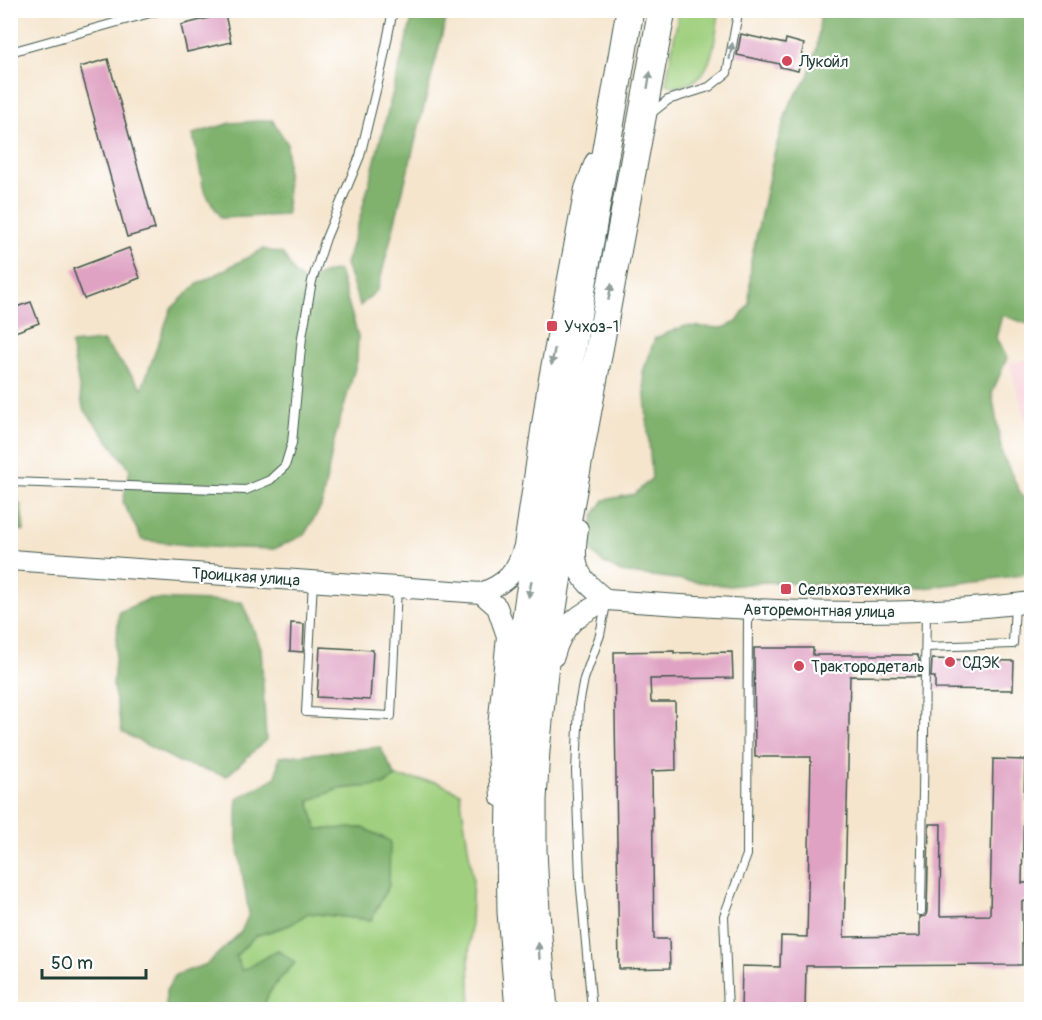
<svg xmlns="http://www.w3.org/2000/svg" width="1042" height="1020" viewBox="0 0 1042 1020" font-family="Pangolin,sans-serif">
<style>
.built{fill:#f6cfd6}
.green{fill:#a0d07f;stroke:#60865a;stroke-width:1.5}
.forest{fill:#80b26e;stroke:#507851;stroke-width:1.5}
.building{fill:#dfa2c3}
.lines{fill:none;stroke-linecap:round;stroke-linejoin:round}
.service-casing{stroke:#3f564b;stroke-width:10}
.tertiary-casing{stroke:#3f564b;stroke-width:22}
.trunk-casing{stroke:#3f564b;stroke-width:29}
.service{stroke:#fff;stroke-width:8}
.tertiary{stroke:#fff;stroke-width:20}
.trunk{stroke:#fff;stroke-width:27}
.oneway{fill:#8f9e9a}
.poi-dot{fill:#d1495b;stroke:#fff;stroke-width:2}
.labels{text-anchor:middle;stroke-width:4.5;stroke-linejoin:round;paint-order:stroke}
.poi-label{font-size:16px;fill:#1f3d34;stroke:#fff;text-anchor:start}
.street-label{font-size:16px;fill:#1f3d34;stroke:#fff}
</style>
<rect width="100%" height="100%" fill="#fff"/>
<filter id="ink" filterUnits="userSpaceOnUse"><feTurbulence type="fractalNoise" baseFrequency=".0167" numOctaves="2"/><feDisplacementMap in="SourceGraphic" scale="12" xChannelSelector="R" yChannelSelector="G"/><feConvolveMatrix kernelMatrix="1 2 1 2 8 2 1 2 1" color-interpolation-filters="sRGB"/></filter>
<filter id="wash" filterUnits="userSpaceOnUse"><feTurbulence type="fractalNoise" baseFrequency=".008" numOctaves="4" result="noise"/><feDisplacementMap in="SourceGraphic" scale="24" xChannelSelector="R" yChannelSelector="G"/><feGaussianBlur stdDeviation="1.35" result="paint"/><feColorMatrix in="noise" values="0 0 0 0 0 0 0 0 0 0 0 0 0 0 0 0 0 1.4 0 .05"/><feComposite in="paint" operator="in"/></filter>
<g filter="url(#wash)">
<rect width="100%" height="100%" fill="#f5e5cd"/>
<!-- built -->
<path class="built" d="M1031,359H1032L1031,437L1009,363Z"/>
<!-- green -->
<path class="green" d="M679,11H719V13C715,38 714,78 684,85C677,87 671,87 666,83Z
M396,777L437,782L460,793L473,880L469,961L471,1009H264C265,992 283,976 294,964L278,950L242,971L236,956L255,936L290,925L308,913L371,920L389,885V841L363,828L316,829L309,800L338,789L383,785Z"/>
<!-- forest -->
<path class="forest" d="M414,11H448L378,289L360,306L346,264L360,218Z
M821,11H1031V325L1002,315L996,338L1007,358L992,393L1002,454L1023,498L1031,500V569L1022,575L924,588L764,582L730,586L621,572L602,562L592,552L589,538L595,513L604,500L635,494L652,478L643,372L655,338L685,326L723,328L737,322L749,304L751,261L774,154L789,105L808,77L817,47Z
M272,120L287,143V215L221,218L204,191L193,134L231,123Z
M263,249L283,254L294,273L308,284C317,276 327,270 339,271L358,336L357,361L334,441L321,507L304,535L274,549L205,547L142,540L123,502L130,469L83,408L71,344L103,341L142,388L171,309L196,285Z
M11,494L21,506L24,531L11,528Z
M149,599L242,602L261,648L266,740L227,776L181,763L122,732L113,685L119,612Z
M380,747L396,777L383,785L338,789L309,801L317,829L363,828L390,841L389,885L371,920L308,913L290,925L255,936L236,956L242,971L278,950L295,963C283,976 265,991 264,1009H166V991L175,975L207,964L241,932L249,914L237,842V799L276,777L279,757Z"/>
<g id="blocks">
<!-- building -->
<path class="building" d="M225,14L231,42L187,52L181,25Z
M741,34L785,44L786,39L804,44L798,71L780,67V64L737,55Z
M108,59L155,229L127,237L80,67Z
M129,248L140,278L84,299L73,269Z
M31,302L39,323L10,334V309Z
M291,623L304,624L303,652L290,651Z
M320,647L373,650L370,700L317,697Z
M754,648H813V655H917L919,659V677L850,676L844,937L920,936V917L926,916L927,911L929,824H941L940,916L990,915L993,759L1025,760L1022,883H1032V902L1022,901V965L806,966L805,1010H741L742,966L780,967L781,936L807,937L811,757H755Z
M674,651V653L732,652L733,678L650,679L651,702H675L676,770L652,771L654,939H669L670,968L619,969L614,652Z
M932,659L1014,661L1013,690L935,689V677H931Z"/>
</g>
</g>
<g filter="url(#ink)">
<use href="#blocks" fill-opacity="0" stroke="#3f564b" stroke-width="1.5"/>
<g class="lines">
<!-- service casing -->
<g class="service-casing">
<path id="service" d="M10,51H14L161,10
M649,115L668,100L709,87L727,73L738,13L736,10
M10,482L246,490L270,480L285,466L292,443L302,337L312,281L326,238L360,156L382,66L393,10
M313,581L306,712L391,716L397,587
M926,647L1013,644L1015,604
M921,911L926,612
M592,1010L580,877L576,771L579,705L584,679L600,635L606,604
M728,1010L724,916L747,855L748,610"/>
</g>
<!-- tertiary casing -->
<g class="tertiary-casing">
<path id="tertiary" d="M578,529C572,566 577,578 607,600
M10,560L481,593C507,583 516,573 524,546L548,384L585,189L595,162
M481,593L497,607L507,636L497,737L501,797
M607,600C748,610 891,620 1032,602
M554,656C563,623 578,615 607,600"/>
</g>
<!-- trunk casing -->
<g class="trunk-casing">
<path id="trunk" d="M519,1010L511,912L510,847L513,710L529,596L630,10
M544,1010L536,912L533,849V800L536,750L546,653L562,550L662,10"/>
</g>
<!-- service -->
<use href="#service" class="service"/>
<!-- tertiary -->
<use href="#tertiary" class="tertiary"/>
<!-- trunk -->
<use href="#trunk" class="trunk"/>
</g>
<!-- one-way arrows -->
<defs><path id="oneway-solid" d="M-6-.8H1V-3.2L6.5 0L1 3.2V.8H-6Z" transform="scale(1.5)"/></defs>
<g class="oneway">
<use href="#oneway-solid" transform="translate(731 51) rotate(-80)"/>
<use href="#oneway-solid" transform="translate(649 80) rotate(-80)"/>
<use href="#oneway-solid" transform="translate(610 292) rotate(-79)"/>
<use href="#oneway-solid" transform="translate(553 357) rotate(101)"/>
<use href="#oneway-solid" transform="translate(530 589) rotate(100)"/>
<use href="#oneway-solid" transform="translate(539 951) rotate(-94)"/>
</g>
</g>
<!-- markers -->
<g class="poi-dot">
<circle cx="787" cy="61" r="6"/>
<rect x="546" y="320" width="12" height="12" rx="3"/>
<rect x="780" y="583" width="12" height="12" rx="3"/>
<circle cx="950" cy="662" r="6"/>
<circle cx="799" cy="666" r="6"/>
</g>
<g class="labels">
<!-- poi labels -->
<g class="poi-label">
<text x="799" y="67">Лукойл</text>
<text x="564" y="332">Учхоз-1</text>
<text x="798" y="595">Сельхозтехника</text>
<text x="962" y="668">СДЭК</text>
<text x="811" y="672">Трактородеталь</text>
</g>
<!-- street labels -->
<g class="street-label">
<text transform="translate(246 576) rotate(4)" y="6">Троицкая улица</text>
<text transform="translate(819 610) rotate(1)" y="6">Авторемонтная улица</text>
</g>
</g>
<!-- margin -->
<rect width="1042" height="1020" fill="none" stroke="#fff" stroke-width="36"/>
<!-- scale -->
<path d="M42 969v9h104v-9" fill="none" stroke="#1f3d34" stroke-width="3"/>
<text x="51" y="969" font-size="18" fill="#1f3d34" stroke="#ffffff" stroke-width="4.5" paint-order="stroke">50 m</text>
</svg>
